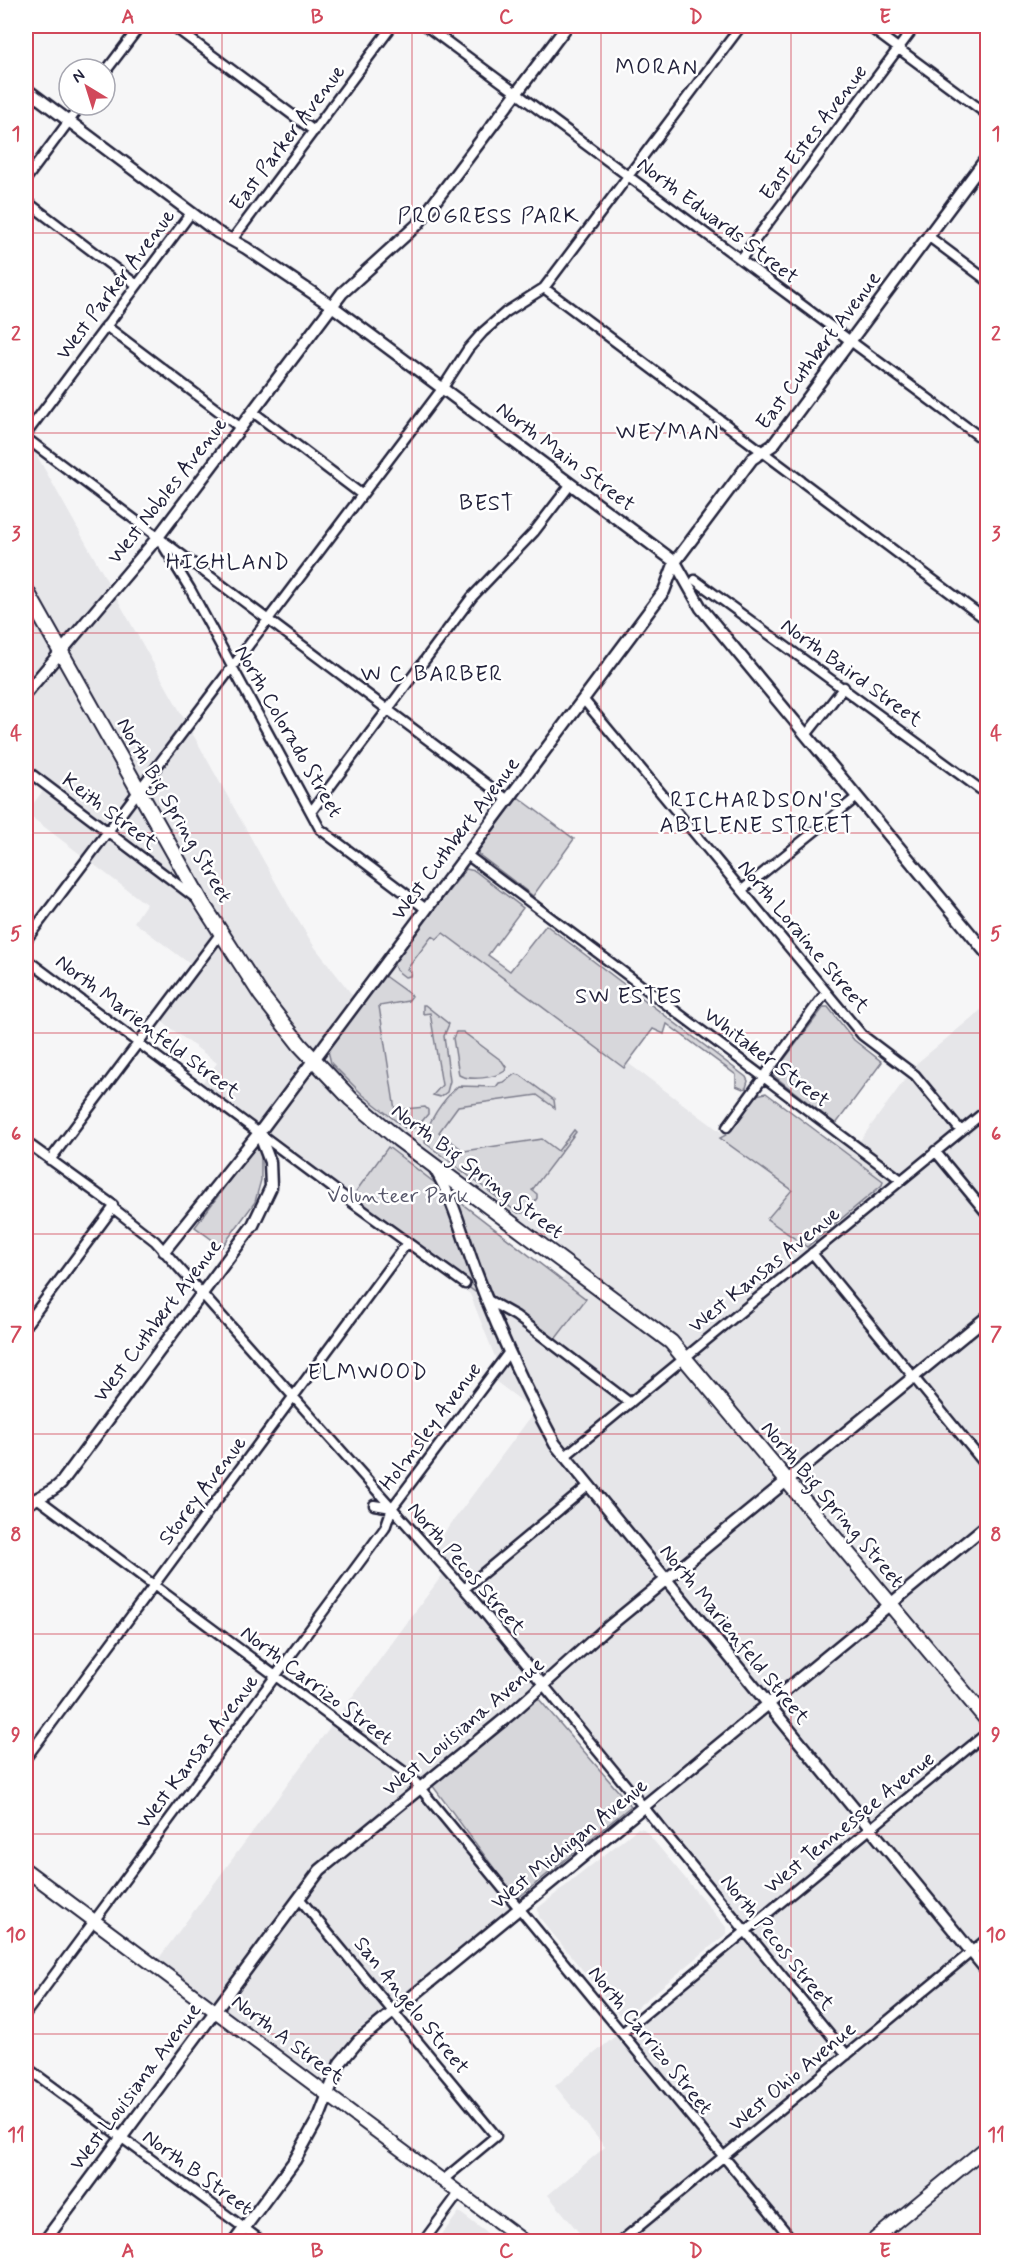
<svg xmlns="http://www.w3.org/2000/svg" width="1013" height="2267" viewBox="0 0 1013 2267" font-family="Mynerve,sans-serif">
<style>
.built{fill:#e6e6e9;fill-rule:evenodd}
.green{fill:#d7d7db;stroke:#7c7c8b;stroke-width:1.5}
.lines{fill:none;stroke-linecap:round;stroke-linejoin:round}
.minor-casing{stroke:#22223b;stroke-width:13}
.tertiary-casing{stroke:#22223b;stroke-width:15}
.secondary-casing{stroke:#22223b;stroke-width:16}
.trunk-casing{stroke:#22223b;stroke-width:18}
.minor{stroke:#fff;stroke-width:8}
.tertiary{stroke:#fff;stroke-width:10}
.secondary{stroke:#fff;stroke-width:12}
.trunk{stroke:#fff;stroke-width:14}
.grid{fill:none;stroke:#d1495b;stroke-width:1.5;stroke-opacity:0.55}
.labels{text-anchor:middle;stroke-width:5;stroke-linejoin:round;paint-order:stroke}
.street-label{font-size:21px;fill:#22223b;stroke:#fff}
.park-label{font-size:21px;fill:#58586b;stroke:#fff}
.neighbourhood-label{font-size:22px;letter-spacing:1.5px;fill:#22223b;stroke:#fff}
.neatline{fill:none;stroke:#d1495b;stroke-width:2}
.grid-label{font-size:20px;text-anchor:middle;font-weight:bold;fill:#d1495b}
</style>
<rect width="100%" height="100%" fill="#f6f6f7"/>
<filter id="ink" filterUnits="userSpaceOnUse"><feTurbulence type="fractalNoise" baseFrequency=".0167" numOctaves="2"/><feDisplacementMap in="SourceGraphic" scale="12" xChannelSelector="R" yChannelSelector="G"/><feConvolveMatrix kernelMatrix="1 2 1 2 8 2 1 2 1" color-interpolation-filters="sRGB"/></filter>
<g filter="url(#ink)">
<!-- built -->
<path class="built" d="M26,436L289,906L314,946L357,1001L424,912L798,1189L839,1134L856,1146L917,1063L987,1005V2241H586L548,2195L605,2147L555,2086L744,1930L541,1682L417,1784L519,1907L457,1958L354,2033L316,2085L151,1969L446,1570L430,1552L535,1411L491,1378L499,1367L470,1294L197,1090L217,1063L157,1018L194,967L134,922L146,904L26,813L46,787L26,771ZM454,1181L571,1268L530,1322L449,1188Z
M638,1828L644,1829L726,1927V1934L625,2017H621L539,1917L538,1908Z
M459,2212L498,2241H437Z"/>
<!-- green -->
<path class="green" d="M518,797L574,839L533,896L478,854L479,850Z
M466,869L475,871L523,908L488,955L510,971L546,925L746,1077L748,1081L746,1088L743,1089L736,1086V1075L667,1024L664,1034L653,1029L624,1068L443,933L437,939L432,936L407,969L411,972L410,976L405,977L396,970L393,962Z
M383,975L412,996L408,1001L379,1006L395,1110L425,1107L428,1110V1114C421,1122 417,1131 405,1128L363,1095L331,1063L328,1051Z
M423,1005H425L449,1024L444,1036L450,1081L447,1092L440,1097L433,1095L442,1085L430,1013L423,1014Z
M824,1007H828L854,1040L882,1062L836,1124L774,1076L776,1070Z
M456,1032H463L502,1061L506,1067L505,1071C495,1078 470,1081 459,1075L453,1038Z
M515,1074L520,1075L554,1100L555,1108L537,1095L458,1106L439,1132L464,1151L542,1139L558,1151L574,1130L576,1132L532,1190L537,1194V1198C532,1205 528,1214 518,1213L425,1143C425,1123 444,1099 458,1086L496,1087L499,1083L504,1082Z
M766,1093L883,1181L882,1185L807,1247L767,1219L792,1190L720,1138L726,1135L756,1095Z
M255,1146L261,1151V1180L255,1202L222,1247L195,1227Z
M388,1147L586,1299L550,1346L349,1201Z
M538,1698L631,1806L517,1899L432,1785Z"/>
<g class="lines">
<!-- minor casing -->
<g class="minor-casing">
<path id="minor" d="M173,26L314,131
M426,26L988,443
M868,26L988,115
M105,72L140,26
M26,179L81,105
M26,201L137,285
M928,236L988,281
M232,240L392,26
M741,259L915,26
M544,288L988,621
M106,326L241,428
M253,412L361,494
M26,434L191,213
M26,438L508,800
M161,542L190,589L320,829L426,909
M695,580L988,795
M583,699L862,1035L915,1075L961,1131
M806,735L844,687
M26,770L197,899
M311,812L472,597L534,532L571,484
M467,855L901,1180
M742,890L857,797
M26,940L442,389L468,349L483,332L506,312L544,288L741,26
M26,959L350,1201L465,1284
M727,1127L826,992
M26,1142L113,1205V1208L155,1241L164,1251L473,1599L847,2055
M935,1151L988,1215
M50,1160L221,933
M812,1253L988,1468
M486,1299L516,1316L630,1403
M26,1325L113,1208
M564,1457L988,1109
M37,1498L411,1777L794,2242
M374,1505L392,1508L509,1352
M464,1589L588,1486
M26,1758L407,1243
M299,1898L496,2136L443,2180
M26,2013L385,1528L392,1508
M623,2032L988,1732
M26,2067L263,2242
M423,2242L460,2192
M620,2242L988,1938"/>
</g>
<!-- tertiary casing -->
<g class="tertiary-casing">
<path id="tertiary" d="M26,89L217,232L246,248L332,306L675,562L701,608L988,955
M26,693L158,537L342,293L418,224L567,26
M435,1169C455,1203 462,1235 476,1272C498,1331 525,1388 555,1444L988,1972
M164,1251L259,1133L664,591L675,562L752,459L773,445L988,156
M26,1505C37,1497 50,1494 61,1483L253,1225L271,1187L270,1162L259,1133
M44,2242L320,1870L513,1712L602,1632L988,1316
M234,2242L295,2160L320,2115L340,2063L359,2040L988,1524"/>
</g>
<!-- secondary casing -->
<g class="secondary-casing">
<path id="secondary" d="M26,1870L525,2242
M871,2242L988,2146"/>
</g>
<!-- trunk casing -->
<g class="trunk-casing">
<path id="trunk" d="M26,590L202,903L261,995L300,1045L351,1099L398,1139L671,1342L988,1721"/>
</g>
<!-- minor -->
<use href="#minor" class="minor"/>
<!-- tertiary -->
<use href="#tertiary" class="tertiary"/>
<!-- secondary -->
<use href="#secondary" class="secondary"/>
<!-- trunk -->
<use href="#trunk" class="trunk"/>
</g>
</g>
<!-- grid -->
<path class="grid" d="M222,26V2242M412,26V2242M601,26V2242M791,26V2242M26,233H988M26,433H988M26,633H988M26,833H988M26,1033H988M26,1234H988M26,1434H988M26,1634H988M26,1834H988M26,2034H988"/>
<g class="labels">
<!-- street labels -->
<g class="street-label">
<text transform="translate(813 132) rotate(-53)" y="7">East Estes Avenue</text>
<text transform="translate(287 137) rotate(-53)" y="7">East Parker Avenue</text>
<text transform="translate(718 220) rotate(37)" y="7">North Edwards Street</text>
<text transform="translate(115 284) rotate(-53)" y="7">West Parker Avenue</text>
<text transform="translate(818 350) rotate(-53)" y="7">East Cuthbert Avenue</text>
<text transform="translate(566 456) rotate(37)" y="7">North Main Street</text>
<text transform="translate(167 490) rotate(-52)" y="7">West Nobles Avenue</text>
<text transform="translate(852 672) rotate(36)" y="7">North Baird Street</text>
<text transform="translate(289 731) rotate(60)" y="7">North Colorado Street</text>
<text transform="translate(175 810) rotate(60)" y="7">North Big Spring Street</text>
<text transform="translate(110 811) rotate(37)" y="7">Keith Street</text>
<text transform="translate(455 838) rotate(-53)" y="7">West Cuthbert Avenue</text>
<text transform="translate(804 936) rotate(50)" y="7">North Loraine Street</text>
<text transform="translate(148 1026) rotate(37)" y="7">North Marienfeld Street</text>
<text transform="translate(767 1057) rotate(37)" y="7">Whitaker Street</text>
<text transform="translate(478 1171) rotate(37)" y="7">North Big Spring Street</text>
<text transform="translate(764 1269) rotate(-39)" y="7">West Kansas Avenue</text>
<text transform="translate(157 1320) rotate(-53)" y="7">West Cuthbert Avenue</text>
<text transform="translate(430 1426) rotate(-53)" y="7">Holmsley Avenue</text>
<text transform="translate(202 1490) rotate(-53)" y="7">Storey Avenue</text>
<text transform="translate(833 1504) rotate(50)" y="7">North Big Spring Street</text>
<text transform="translate(467 1568) rotate(49)" y="7">North Pecos Street</text>
<text transform="translate(735 1634) rotate(51)" y="7">North Marienfeld Street</text>
<text transform="translate(317 1685) rotate(37)" y="7">North Carrizo Street</text>
<text transform="translate(463 1726) rotate(-40)" y="7">West Louisiana Avenue</text>
<text transform="translate(197 1751) rotate(-53)" y="7">West Kansas Avenue</text>
<text transform="translate(849 1822) rotate(-39)" y="7">West Tennessee Avenue</text>
<text transform="translate(569 1843) rotate(-39)" y="7">West Michigan Avenue</text>
<text transform="translate(778 1942) rotate(51)" y="7">North Pecos Street</text>
<text transform="translate(412 2005) rotate(51)" y="7">San Angelo Street</text>
<text transform="translate(288 2039) rotate(37)" y="7">North A Street</text>
<text transform="translate(651 2040) rotate(51)" y="7">North Carrizo Street</text>
<text transform="translate(792 2076) rotate(-40)" y="7">West Ohio Avenue</text>
<text transform="translate(135 2086) rotate(-53)" y="7">West Louisiana Avenue</text>
<text transform="translate(198 2172) rotate(36)" y="7">North B Street</text>
</g>
<!-- park labels -->
<g class="park-label">
<text x="398" y="1202">Volunteer Park</text>
</g>
<!-- neighbourhood labels -->
<g class="neighbourhood-label">
<text x="657" y="74">MORAN</text>
<text x="489" y="223">PROGRESS PARK</text>
<text x="668" y="439">WEYMAN</text>
<text x="487" y="510">BEST</text>
<text x="228" y="569">HIGHLAND</text>
<text x="432" y="681">W C BARBER</text>
<text x="757" y="807">RICHARDSON'S<tspan x="757" dy="25">ABILENE STREET</tspan></text>
<text x="629" y="1003">SW ESTES</text>
<text x="368" y="1379">ELMWOOD</text>
</g>
</g>
<!-- margin -->
<rect width="1013" height="2267" fill="none" stroke="#fff" stroke-width="66"/>
<!-- north arrow -->
<g transform="translate(87 87) rotate(322)"><circle r="28" fill="#ffffff" stroke="#a7a7b1" stroke-width="1.5"/>
<path d="M0-4.5L10 22L0 15L-10 22Z" fill="#d1495b"/>
<text y="-9" font-size="16" font-weight="bold" text-anchor="middle" fill="#22223b">N</text>
</g>
<rect x="33" y="33" width="947" height="2201" class="neatline"/>
<g class="grid-label">
<text x="128" y="23">A</text>
<text x="317" y="23">B</text>
<text x="506" y="23">C</text>
<text x="696" y="23">D</text>
<text x="885" y="23">E</text>
<text x="16" y="140">1</text>
<text x="996" y="140">1</text>
<text x="16" y="340">2</text>
<text x="996" y="340">2</text>
<text x="16" y="540">3</text>
<text x="996" y="540">3</text>
<text x="16" y="740">4</text>
<text x="996" y="740">4</text>
<text x="16" y="940">5</text>
<text x="996" y="940">5</text>
<text x="16" y="1140">6</text>
<text x="996" y="1140">6</text>
<text x="16" y="1340">7</text>
<text x="996" y="1340">7</text>
<text x="16" y="1541">8</text>
<text x="996" y="1541">8</text>
<text x="16" y="1741">9</text>
<text x="996" y="1741">9</text>
<text x="16" y="1941">10</text>
<text x="996" y="1941">10</text>
<text x="16" y="2141">11</text>
<text x="996" y="2141">11</text>
<text x="128" y="2257">A</text>
<text x="317" y="2257">B</text>
<text x="506" y="2257">C</text>
<text x="696" y="2257">D</text>
<text x="885" y="2257">E</text>
</g>
</svg>
